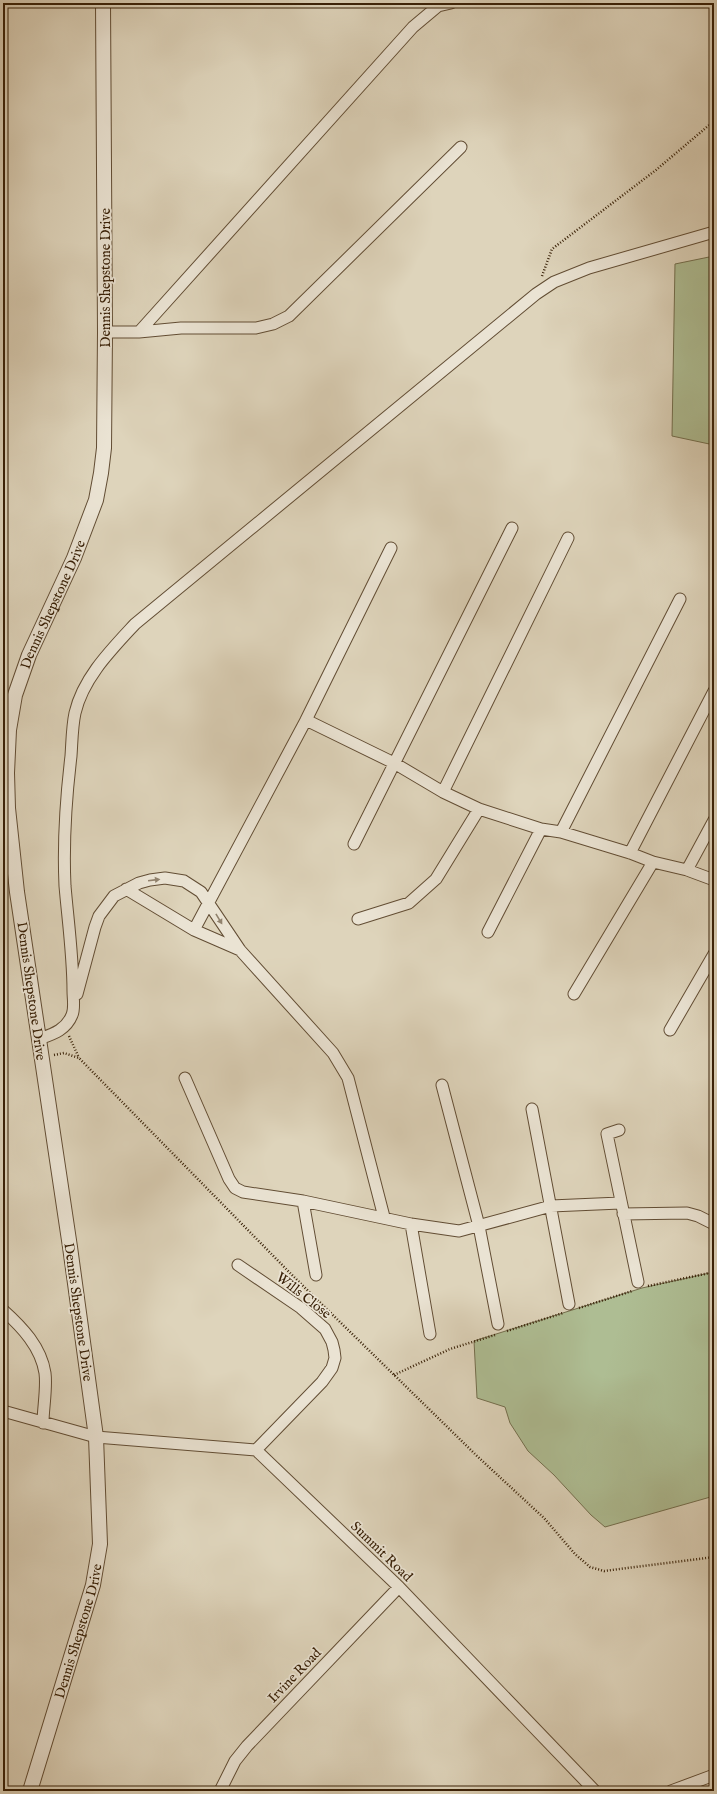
<svg xmlns="http://www.w3.org/2000/svg" width="717" height="1794" viewBox="0 0 717 1794" font-family="'IM FELL English',serif">
<style>
.green{fill:#aebd93;stroke:#736e4d}
.lines{fill:none;stroke-linecap:round;stroke-linejoin:round}
.minor-casing{stroke:#624d34;stroke-width:13}
.tertiary-casing{stroke:#624d34;stroke-width:16}
.path{stroke:#382007;stroke-width:2.5;stroke-dasharray:1 2;stroke-linecap:butt}
.minor{stroke:#eae3d3;stroke-width:11}
.tertiary{stroke:#eae3d3;stroke-width:14}
.oneway{fill:#91826d}
.labels{text-anchor:middle;stroke-width:3.5;stroke-linejoin:round;paint-order:stroke}
.street-label{font-size:14px;fill:#382007;stroke:#eae3d3}
</style>
<rect width="100%" height="100%" fill="#ded4bb"/>
<filter id="stains"><feTurbulence type="fractalNoise" baseFrequency=".005" numOctaves="4"/><feColorMatrix values="0 0 0 0 .2 0 0 0 0 .09 0 0 0 0 .02 0 0 0 .5 -.17"/></filter>
<radialGradient id="worn" r=".72"><stop offset=".6" stop-color="#630" stop-opacity="0"/><stop offset="1" stop-color="#630" stop-opacity=".3"/></radialGradient>
<!-- green -->
<path class="green" d="M714,256V445L672,436L675,264Z
M714,1272V1496L605,1527L591,1515L554,1475L528,1451L510,1423L505,1407L477,1398L474,1341L642,1288Z"/>
<g class="lines">
<!-- minor casing -->
<g class="minor-casing">
<path id="minor" d="M105,332H139L181,328H256L273,324L289,316L461,147
M139,332L413,27L438,6L451,3
M306,720L394,763L443,792L479,809L541,829L561,832L630,853L653,862L687,870L714,880
M443,792L568,538
M561,832L680,599
M354,844L512,528
M630,853L714,691
M687,870L714,820
M126,889L194,930L240,950
M358,919L409,903L436,879L479,809
M194,930L306,720L391,548
M488,932L541,829
M77,994L95,927L99,916L114,896L139,883L150,880L165,878L184,881L201,892L240,950L333,1053L348,1078L384,1217
M574,994L653,862
M670,1030L714,954
M39,1039C53,1034 66,1030 72,1015C75,1008 73,999 73,991C73,956 68,921 65,886C63,843 66,798 71,756C72,742 72,727 75,713C83,678 111,650 135,624L536,294L554,282L589,268L714,232
M185,1078L229,1179L235,1188L243,1192L303,1201L411,1224L459,1231L551,1206L620,1203
M442,1085L479,1226L498,1324
M532,1109L569,1304
M619,1130L607,1134L638,1282
M303,1201L316,1275
M623,1214L687,1213L698,1216L714,1224
M411,1224L430,1334
M238,1265L301,1308L325,1329L332,1342L334,1350L335,1358L332,1368L322,1382L256,1450
M3,1310C22,1327 41,1347 45,1373C47,1389 43,1408 43,1423
M3,1411L96,1437L256,1450L399,1587L595,1791
M220,1791L235,1761L247,1746L399,1587
M671,1791L714,1775"/>
</g>
<!-- tertiary casing -->
<g class="tertiary-casing">
<g id="tertiary">
<path id="s1" d="M30,1791L93,1585L100,1544L96,1437L70,1247L17,892L8,808L7,773L9,730L15,695L29,655L74,558L96,500L101,473L104,448L105,332L103,3"/>
</g>
</g>
<!-- path -->
<path class="path" d="M542,276L552,249L656,170L714,121
M69,1036L79,1058
M54,1055L64,1053L79,1058L294,1277L477,1456L544,1518L575,1554L590,1567L604,1571L714,1557
M648,1286L714,1272
M579,1308L632,1291
M507,1331L563,1313
M394,1375L450,1349L495,1335"/>
<!-- minor -->
<use href="#minor" class="minor"/>
<!-- tertiary -->
<use href="#tertiary" class="tertiary"/>
</g>
<!-- one-way arrows -->
<defs><path id="oneway-solid" d="M-6-.8H1V-3.2L6.5 0L1 3.2V.8H-6Z"/></defs>
<g class="oneway">
<use href="#oneway-solid" transform="translate(154 880) rotate(-7)"/>
<use href="#oneway-solid" transform="translate(219 919) rotate(59)"/>
</g>
<g class="labels">
<!-- street labels -->
<g class="street-label">
<text transform="translate(105 278) rotate(-90)" y="5">Dennis Shepstone Drive</text>
<text dy="5" stroke="none"><textPath href="#s1" startOffset="1211">Dennis Shepstone Drive</textPath></text>
<text transform="translate(32 991) rotate(82)" y="5">Dennis Shepstone Drive</text>
<text transform="translate(304 1295) rotate(38)" y="5">Wills Close</text>
<text transform="translate(79 1312) rotate(82)" y="5">Dennis Shepstone Drive</text>
<text transform="translate(382 1551) rotate(44)" y="5">Summit Road</text>
<text dy="5" stroke="none"><textPath href="#s1" startOffset="167">Dennis Shepstone Drive</textPath></text>
<text transform="translate(294 1675) rotate(-46)" y="5">Irvine Road</text>
</g>
</g>
<!-- margin -->
<rect width="717" height="1794" fill="none" stroke="#ded4bb" stroke-width="16"/>
<rect x="4" y="4" width="709" height="1786" fill="none" stroke="#382007" stroke-width="2"/>
<rect x="8" y="8" width="701" height="1778" fill="none" stroke="#382007"/>
<rect width="100%" height="100%" filter="url(#stains)"/>
<rect width="100%" height="100%" fill="url(#worn)"/>
</svg>
